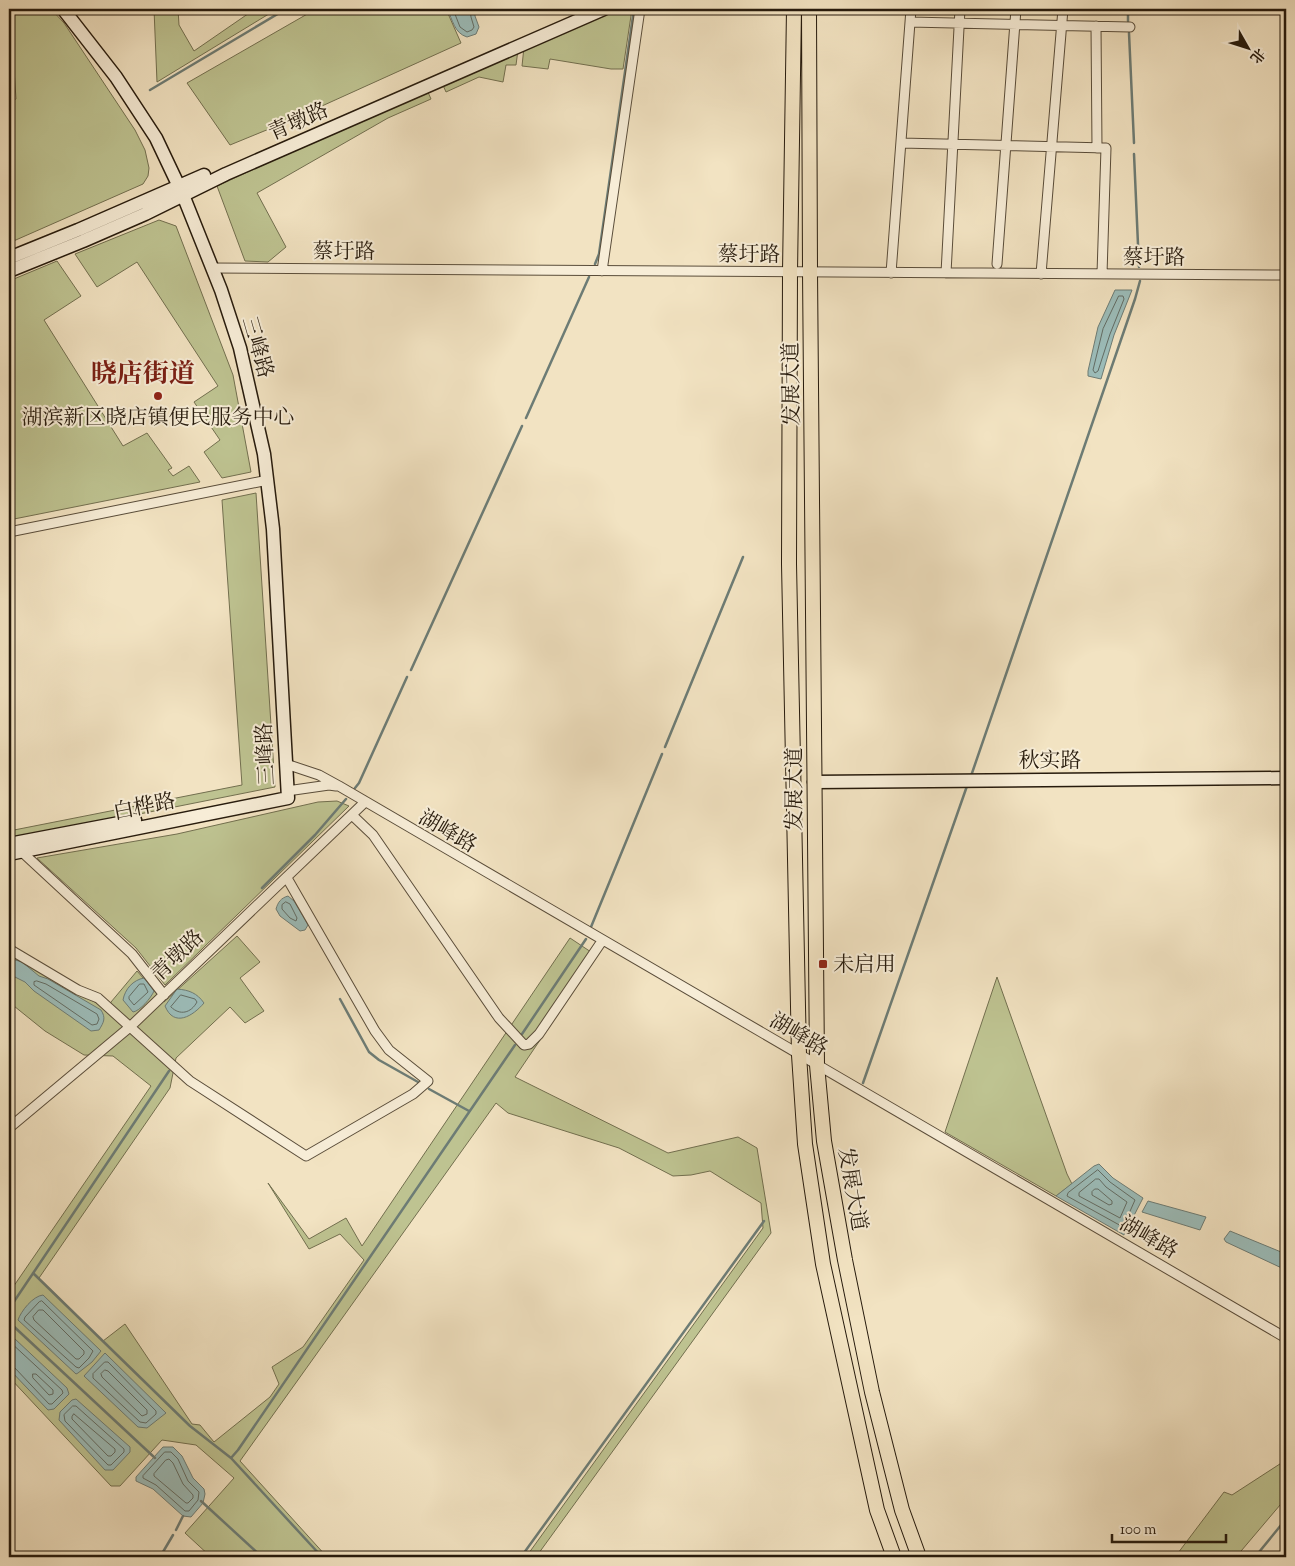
<svg xmlns="http://www.w3.org/2000/svg" width="1295" height="1566" viewBox="0 0 1295 1566" font-family="'Sorts Mill Goudy','Noto Serif SC',serif">
<style>
.green{fill:#bec391;stroke:#726f4f}
.water{fill:#9cbdba;stroke:#6d7c75}
.lines{fill:none;stroke-linecap:round;stroke-linejoin:round}
.shore{stroke:#626c64;stroke-width:1}
.stream{stroke:#6d7c75;stroke-width:2.5}
.street-casing{stroke:#5a4d3a;stroke-width:11}
.secondary-casing{stroke:#271b0d;stroke-width:15}
.primary-casing{stroke:#271b0d;stroke-width:16}
.street{stroke:#f7edd7;stroke-width:9}
.secondary{stroke:#f7edd7;stroke-width:12}
.primary{stroke:#f2e3c2;stroke-width:14}
.poi-dot{fill:#8f2418;stroke:#f7edd7;stroke-width:2}
.labels{text-anchor:middle;stroke-width:4;stroke-linejoin:round;paint-order:stroke}
.street-label{font-size:21px;fill:#271b0d;stroke:#f7edd7}
.poi-label{font-size:21px;fill:#271b0d;stroke:#f7edd7}
.district-label{font-size:26px;font-weight:bold;fill:#7a1f14;stroke:#f7edd7}
</style>
<rect width="100%" height="100%" fill="#f2e3c2"/>
<filter id="stains"><feTurbulence type="fractalNoise" baseFrequency=".004" numOctaves="4"/><feColorMatrix values="0 0 0 0 .2 0 0 0 0 .09 0 0 0 0 .02 0 0 0 .5 -.17"/></filter>
<radialGradient id="worn" r=".72"><stop offset=".6" stop-color="#630" stop-opacity="0"/><stop offset="1" stop-color="#630" stop-opacity=".3"/></radialGradient>
<!-- green -->
<path class="green" d="M10,9H51L64,23L135,130L145,150L149,168L148,176L143,184L9,243V102L16,99Z
M154,9H178L179,25L194,51L255,9H277L157,82Z
M316,9H446L461,43L291,120L230,145L187,83Z
M611,9H632L623,69H611L550,59L548,69L522,66L524,47Z
M518,50L516,65H506L503,82L479,77L446,92L442,83Z
M427,90L431,99L388,118L257,193L286,247L268,262L245,261L217,186Z
M159,220L176,226L233,375L251,472L222,478L204,452L220,440L194,402L218,386L137,262L97,287L75,254Z
M57,261L81,296L44,320L123,446L147,433L172,468L168,470L173,476L189,466L200,482L9,520V281Z
M256,493L275,787L9,840V831L242,785L222,500Z
M337,801L349,806L165,985L136,948L37,858L177,834L318,802Z
M237,936L260,962L240,978L264,1011L245,1023L230,1007L176,1058L170,1088L39,1278L103,1341L125,1324L192,1424L200,1425L214,1442L270,1397L279,1384L272,1367L303,1347L364,1260L340,1234L309,1249L268,1183L309,1239L346,1218L362,1246L570,938L597,956L515,1077L668,1153L738,1137L757,1148L771,1233L536,1557H526L763,1228L761,1203L710,1171L691,1175L673,1176L619,1148L508,1113L496,1103L240,1461L327,1557H211L185,1533L234,1478L196,1445L162,1440L120,1486H111L9,1377V1293L151,1086L113,1056L84,1055L45,1031L9,1002V954L100,1005L107,1012L111,1002L137,971L164,1002Z
M997,977L1067,1174L1072,1184L1056,1196L945,1132Z
M1286,1460V1498L1236,1557H1175L1224,1492L1232,1495Z"/>
<!-- water -->
<path class="water" d="M447,9H475V16L479,27L476,34L467,37C454,33 453,20 447,9Z
M1115,290H1132L1114,335L1101,379L1088,376V371L1098,327Z
M288,896L294,901L308,925L305,930L300,931L280,916L276,909C278,902 281,898 288,896Z
M9,958L22,962L39,976L48,979L101,1010C106,1018 104,1022 99,1030L91,1031L34,991L25,982L9,974Z
M144,978L154,991C151,998 140,1011 133,1012L123,1000C125,989 133,980 144,978Z
M177,989C189,990 197,993 204,1003C193,1016 174,1028 165,1006Z
M1099,1164L1113,1178L1143,1198L1124,1235L1056,1196L1094,1166Z
M1148,1201L1206,1217L1200,1230L1142,1212Z
M1230,1231L1286,1254V1270L1226,1242L1224,1239Z
M43,1295L101,1351L92,1362L78,1373L76,1374L18,1320C21,1311 33,1296 43,1295Z
M9,1336L14,1338L67,1388L69,1394L54,1409L48,1410L9,1369Z
M105,1353L166,1413L147,1428L138,1427L84,1376Z
M76,1399L130,1447V1452L113,1470H105L59,1420L60,1412L72,1400Z
M163,1447H173L182,1456L193,1478L204,1489L205,1494L203,1503L191,1517L183,1516L153,1489L136,1481V1477Z"/>
<g class="lines">
<!-- shore -->
<path class="shore" d="M453,9L460,27L467,32L472,30L474,27L471,17L470,9
M1119,296H1123L1124,299L1110,334L1098,371L1095,373L1093,370L1103,329Z
M286,902L290,904L297,918L296,921L290,918L282,909V905Z
M37,981L46,984L97,1014L99,1019L97,1024L92,1025L34,985V982Z
M140,984H144L148,992L134,1005L129,999V997Z
M181,995L195,999L197,1002C191,1013 180,1016 171,1007Z
M1098,1170L1110,1182L1135,1200L1123,1227L1067,1196L1068,1193Z
M1096,1179H1099L1106,1187L1127,1202L1120,1218L1079,1196V1193Z
M1095,1189H1098L1112,1201V1204L1109,1205L1092,1195V1192Z
M42,1301L93,1351L89,1358L79,1368L76,1367L24,1320L25,1317L39,1302Z
M39,1310H43L84,1351V1354L79,1359H76L34,1320L33,1317Z
M9,1341L62,1390L63,1393L52,1404H49L14,1367L9,1366
M105,1362H108L156,1411V1414L146,1423L140,1422L93,1378V1374Z
M105,1370L108,1371L147,1410V1414L142,1416L102,1377L101,1374Z
M33,1374H36L53,1390V1394L49,1395L33,1378Z
M73,1406H76L124,1449V1452L111,1465H108L65,1421L64,1415Z
M74,1414L115,1449V1452L111,1456H108L72,1419V1417Z
M165,1452H171L178,1459L188,1481L199,1492L198,1500L189,1511H185L156,1485L143,1478V1476Z
M166,1460L169,1459L173,1463L183,1484L193,1495V1498L188,1503H186L154,1476V1474Z"/>
<!-- stream -->
<path class="stream" d="M1128,9V21
M1129,33L1134,143
M150,90L286,9
M1134,154L1139,267
M595,264L599,254L634,9
M526,418L589,277
M411,670L522,426
M665,747L743,557
M971,776L1135,299L1140,281
M355,788L359,783L407,677
M262,888L315,835L346,799
M591,927L662,754
M340,999L369,1052L379,1060L418,1082
M522,1034L586,939
M863,1083L967,786
M429,1089L469,1111
M33,1273L190,1426L231,1458L322,1557
M9,1309L169,1071
M9,1322L155,1458
M231,1458L238,1450L515,1045
M201,1501L262,1557
M176,1530L183,1516
M160,1557L173,1535
M521,1557L764,1221
M1255,1557L1286,1519"/>
<!-- street casing -->
<g class="street-casing">
<path id="street" d="M910,22L1130,27
M1096,26L1097,148
M901,143L1106,148L1102,274
M997,264L1016,9
M212,268L1286,275
M602,271L640,9
M891,273L911,9
M946,273L960,9
M1041,274L1063,9
M9,532L268,480
M286,764L319,775L339,786L1286,1338
M287,791L329,785L336,786
M352,815L373,835L499,1018L524,1045L529,1044L539,1034L602,941
M22,852L132,954L164,995
M9,949L78,990L98,998L190,1081L306,1156L413,1094L428,1081L389,1050L375,1031L287,878
M9,1128L131,1026L365,802"/>
</g>
<!-- secondary casing -->
<g class="secondary-casing">
<path id="secondary" d="M9,258L78,230L204,175
M9,271L83,241L145,214L226,174L604,9
M814,782L1286,778
M9,844L135,820
M9,854L288,798L273,529L264,454L240,348L221,290L183,195L156,138L116,77L63,9"/>
</g>
<!-- primary casing -->
<g class="primary-casing">
<path id="primary" d="M794,9L790,272L789,564L799,1055L805,1144L823,1264L877,1510L894,1557
M809,9L810,272L817,1065L824,1141L845,1260L872,1392L902,1510L919,1557"/>
</g>
<!-- street -->
<use href="#street" class="street"/>
<!-- secondary -->
<use href="#secondary" class="secondary"/>
<!-- primary -->
<use href="#primary" class="primary"/>
</g>
<!-- markers -->
<g class="poi-dot">
<circle cx="158" cy="396" r="5"/>
<rect x="818" y="959" width="10" height="10" rx="2.5"/>
</g>
<g class="labels">
<!-- street labels -->
<g class="street-label">
<text transform="translate(298 121) rotate(-24)" y="7">青墩路</text>
<text x="344" y="258">蔡圩路</text>
<text x="749" y="261">蔡圩路</text>
<text x="1154" y="264">蔡圩路</text>
<text transform="translate(258 347) rotate(74)" y="7">三峰路</text>
<text transform="translate(791 384) rotate(-91)" y="7">发展大道</text>
<text transform="translate(265 754) rotate(-93)" y="7">三峰路</text>
<text x="1050" y="767">秋实路</text>
<text transform="translate(794 789) rotate(-90)" y="7">发展大道</text>
<text transform="translate(144 806) rotate(-11)" y="7">白桦路</text>
<text transform="translate(448 831) rotate(30)" y="7">湖峰路</text>
<text transform="translate(177 955) rotate(-44)" y="7">青墩路</text>
<text transform="translate(799 1034) rotate(30)" y="7">湖峰路</text>
<text transform="translate(853 1189) rotate(80)" y="7">发展大道</text>
<text transform="translate(1149 1237) rotate(30)" y="7">湖峰路</text>
</g>
<!-- poi labels -->
<g class="poi-label">
<text x="158" y="424">湖滨新区晓店镇便民服务中心</text>
<text x="833" y="971" text-anchor="start">未启用</text>
</g>
<!-- district labels -->
<g class="district-label">
<text x="143" y="382">晓店街道</text>
</g>
</g>
<!-- margin -->
<rect width="1295" height="1566" fill="none" stroke="#f2e3c2" stroke-width="30"/>
<rect x="10" y="10" width="1275" height="1546" fill="none" stroke="#271b0d" stroke-width="2.5"/>
<rect x="15" y="15" width="1265" height="1536" fill="none" stroke="#271b0d"/>
<!-- north arrow -->
<g transform="translate(1248 48) rotate(129)" stroke="#f7edd7" stroke-width="4" paint-order="stroke">
<path d="M0-4L9 19L0 12L-9 19Z" fill="#271b0d"/>
<text y="-8" font-size="14" font-weight="bold" text-anchor="middle" fill="#271b0d">北</text>
</g>
<!-- scale -->
<path d="M1112 1534v8h114v-8" fill="none" stroke="#271b0d" stroke-width="2.5"/>
<text x="1120" y="1534" font-size="15" fill="#271b0d" stroke="#f7edd7" stroke-width="4" paint-order="stroke">100 m</text>
<rect width="100%" height="100%" filter="url(#stains)"/>
<rect width="100%" height="100%" fill="url(#worn)"/>
</svg>
